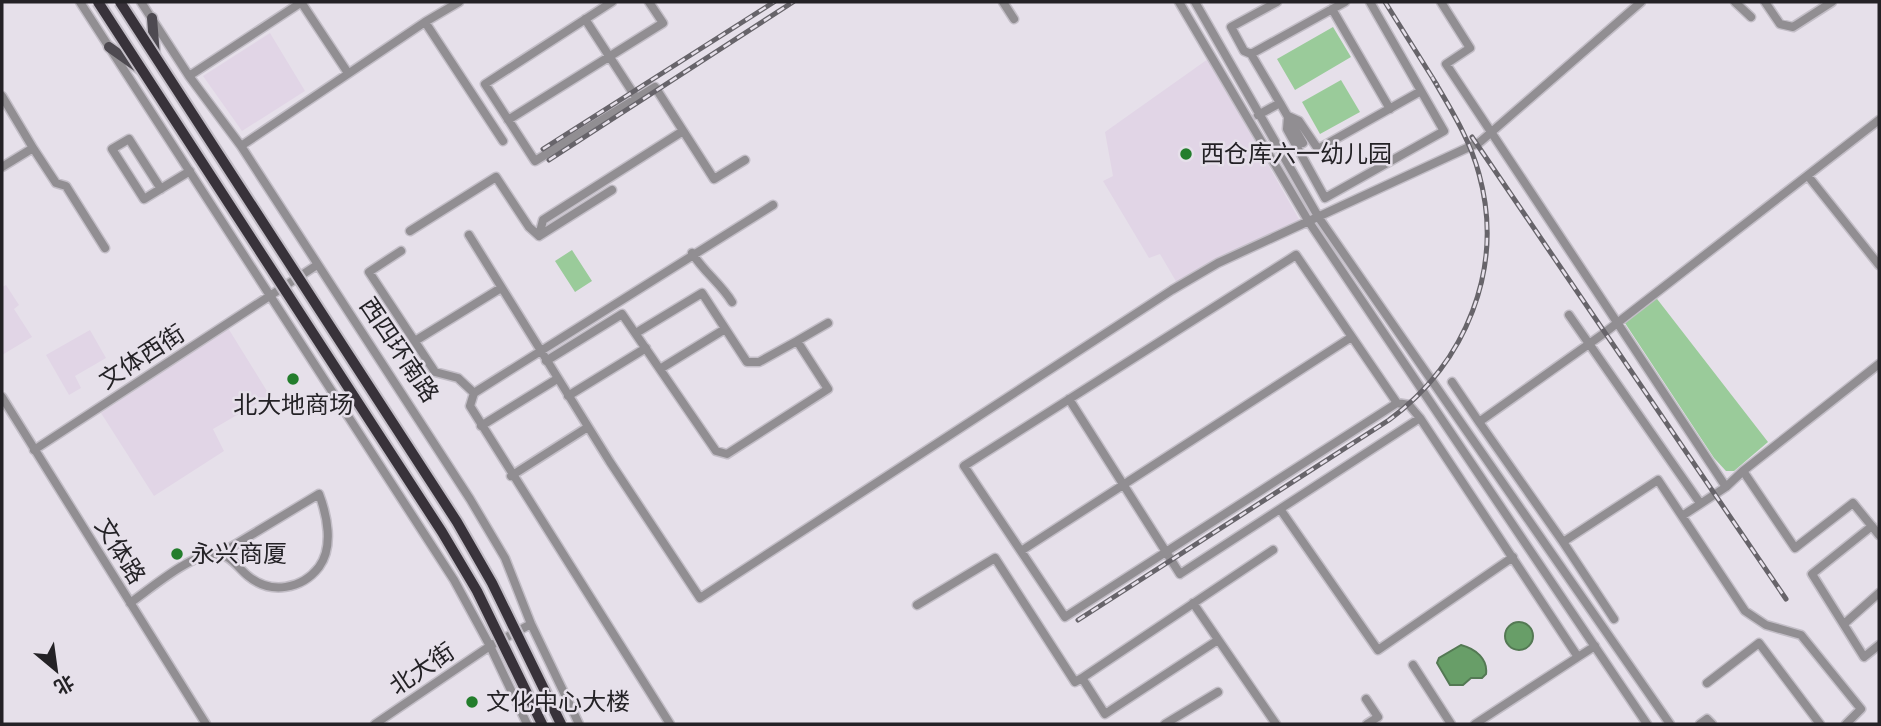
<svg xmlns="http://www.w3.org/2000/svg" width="1881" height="726" viewBox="0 0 1881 726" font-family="'Sofia Sans Condensed','Noto Sans SC',sans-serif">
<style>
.built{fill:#e1d5e6}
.green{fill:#9acb9a}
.water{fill:#689e68;stroke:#547954;stroke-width:2}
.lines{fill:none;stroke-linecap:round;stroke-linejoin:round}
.minor-casing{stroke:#c3bec7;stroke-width:11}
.major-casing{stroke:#c3bec7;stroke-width:13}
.minor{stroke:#918e92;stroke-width:8}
.major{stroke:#4e4a51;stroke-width:10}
.rail-casing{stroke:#67646a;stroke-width:5}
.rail{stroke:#e6e0ea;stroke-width:2.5;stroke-dasharray:8;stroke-linecap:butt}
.highway-bridge-casing{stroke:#c3bec7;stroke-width:14;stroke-linecap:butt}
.highway-bridge{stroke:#38323a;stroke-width:10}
.poi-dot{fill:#237d2c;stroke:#e6e0ea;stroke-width:2.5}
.labels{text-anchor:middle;stroke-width:5;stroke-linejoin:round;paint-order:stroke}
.poi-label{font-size:24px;fill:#242226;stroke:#e6e0ea;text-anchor:start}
.street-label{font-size:24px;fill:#242226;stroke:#e6e0ea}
</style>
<rect width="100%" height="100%" fill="#e6e0ea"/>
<!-- built -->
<path class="built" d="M270,33L305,91L242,131L203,76Z
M1208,59L1300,221L1177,283L1160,254L1149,258L1103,181L1113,176L1105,132Z
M6,285L19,305L14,309L32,337L2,355V287Z
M228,328L270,396L213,429L224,451L154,496L101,413Z
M90,330L106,358L75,376L81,388L69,395L46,355Z"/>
<!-- green -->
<path class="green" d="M1333,27L1351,57L1295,90L1277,59Z
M1341,80L1360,112L1320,134L1302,102Z
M572,250L592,281L575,292L555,261Z
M1654,295L1768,442L1734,471H1726L1714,458L1623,320Z"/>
<!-- water -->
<path class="water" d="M1505 636a14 14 0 1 1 28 0a14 14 0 1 1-28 0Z
M1461,645C1476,649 1488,659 1486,674L1482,678H1471L1463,685H1450L1437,663L1439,658Z"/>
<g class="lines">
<!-- minor casing -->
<g class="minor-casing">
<path id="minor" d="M80,2L454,580L490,646L527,724
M141,2L189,76L241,146L470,499L505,558L531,624L579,724
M301,2L348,73
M459,2L425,22L503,141
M612,2L485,84L535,161L655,87L714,179L745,160
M1003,2L1014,19
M1179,2L1309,222L1647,724
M1195,2L1319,218L1670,724
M1370,2L1444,131L1325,198L1287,129L1288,116L1299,121L1318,149L1421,91
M1441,2L1470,48L1446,64L1726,487L1743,471L1795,548L1853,503L1879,535
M1735,2L1751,17
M1765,2L1780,24L1793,27L1832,2
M1332,9L1390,109
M585,19L637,99
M1251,54L1244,51L1231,27L1277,2
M189,76L302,2
M2,96L33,148L2,167
M1280,103L1251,54L1345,2
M1258,115L1280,103L1303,143
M508,120L663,23L649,2
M241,146L425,22
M33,148L56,183L66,186L105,248
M1808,176L1879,265
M161,189L129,139L112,149L144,199L190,171
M410,231L496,177L529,227L539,236L543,220L683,131
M469,235L610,462L700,598L1172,290L1218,263L1480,142L1641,2
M539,236L612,190
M401,251L369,272L435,372L458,378L474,393
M692,253C704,272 721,284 732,302
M1569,315L1700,503
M636,333L702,293L747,362H759L797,341
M415,341L501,288
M546,361L622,314L716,451L727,454L828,389L797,341L828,323
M660,369L725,329
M1452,382L1479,422
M568,396L646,348
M2,397L206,724
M1069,399L1180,574L1420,418
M1397,403L1065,617L964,466L1296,255L1397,403L1409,405L1420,418L1578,657L1595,646
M481,426L557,379
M34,450L317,265
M1743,471L1879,364
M511,476L588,427
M1280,509L1378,650L1513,557
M1682,516L1726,487
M1872,526L1812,574L1864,657L1879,645
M1563,542L1479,422L1603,334L1879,120
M1021,551L1350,338
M130,603C150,589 190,555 213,554C230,553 236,566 248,576C271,595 302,589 319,567C334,547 327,515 319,494L218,555
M1193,603L1276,724
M917,605L995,558L1075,682L1082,678
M1614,619L1563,542L1658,480L1745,611L1766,625L1801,635L1861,709L1846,724
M1844,624L1879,593
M1218,640L1105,714L1082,678L1273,550
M1413,665L1451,724
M1707,683L1759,643L1820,724
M1366,699L1378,717L1367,724
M375,724L490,646L531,624
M670,724L470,406L474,393L773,205
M1165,724L1218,692
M1475,724L1578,657
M1700,724L1707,719L1712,724"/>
</g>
<!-- major casing -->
<g class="major-casing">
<path id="major" d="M152,18L155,56
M109,47L140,69"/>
</g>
<!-- minor -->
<use href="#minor" class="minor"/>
<!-- major -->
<use href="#major" class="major"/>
<!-- rail casing -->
<g class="rail-casing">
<path id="rail" d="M1385,2L1437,85
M1472,137L1786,599
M543,149L774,2
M549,160L793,2
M1078,620L1389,420C1466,363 1505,268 1479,174C1470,139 1450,108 1432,77"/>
</g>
<!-- rail -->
<use href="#rail" class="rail"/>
<!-- highway-bridge casing -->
<g class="highway-bridge-casing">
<path id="highway-bridge" d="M98,2L442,532L477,591L542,724
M120,2L457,522L492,583L561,724"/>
</g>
<!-- highway-bridge -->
<use href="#highway-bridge" class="highway-bridge"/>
</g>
<!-- markers -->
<g class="poi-dot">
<circle cx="1186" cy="154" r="7"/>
<circle cx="293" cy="379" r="7"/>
<circle cx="177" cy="554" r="7"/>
<circle cx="472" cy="702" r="7"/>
</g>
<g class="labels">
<!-- poi labels -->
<g class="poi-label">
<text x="1200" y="162">西仓库六一幼儿园</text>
<text x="293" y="413" text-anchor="middle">北大地商场</text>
<text x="191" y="562">永兴商厦</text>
<text x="486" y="710">文化中心大楼</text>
</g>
<!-- street labels -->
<g class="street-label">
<text transform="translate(399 350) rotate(56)" y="8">西四环南路</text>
<text transform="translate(142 357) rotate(-33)" y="8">文体西街</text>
<text transform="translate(120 551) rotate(58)" y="8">文体路</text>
<text transform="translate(422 669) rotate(-34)" y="8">北大街</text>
</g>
</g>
<!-- border -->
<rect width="1881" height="726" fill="none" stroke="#242226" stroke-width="7"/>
<!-- north arrow -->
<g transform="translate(56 670) rotate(151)" stroke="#e6e0ea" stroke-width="5" paint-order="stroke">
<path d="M0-5L12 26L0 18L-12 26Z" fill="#242226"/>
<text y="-10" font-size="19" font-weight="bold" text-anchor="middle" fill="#242226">北</text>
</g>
</svg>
